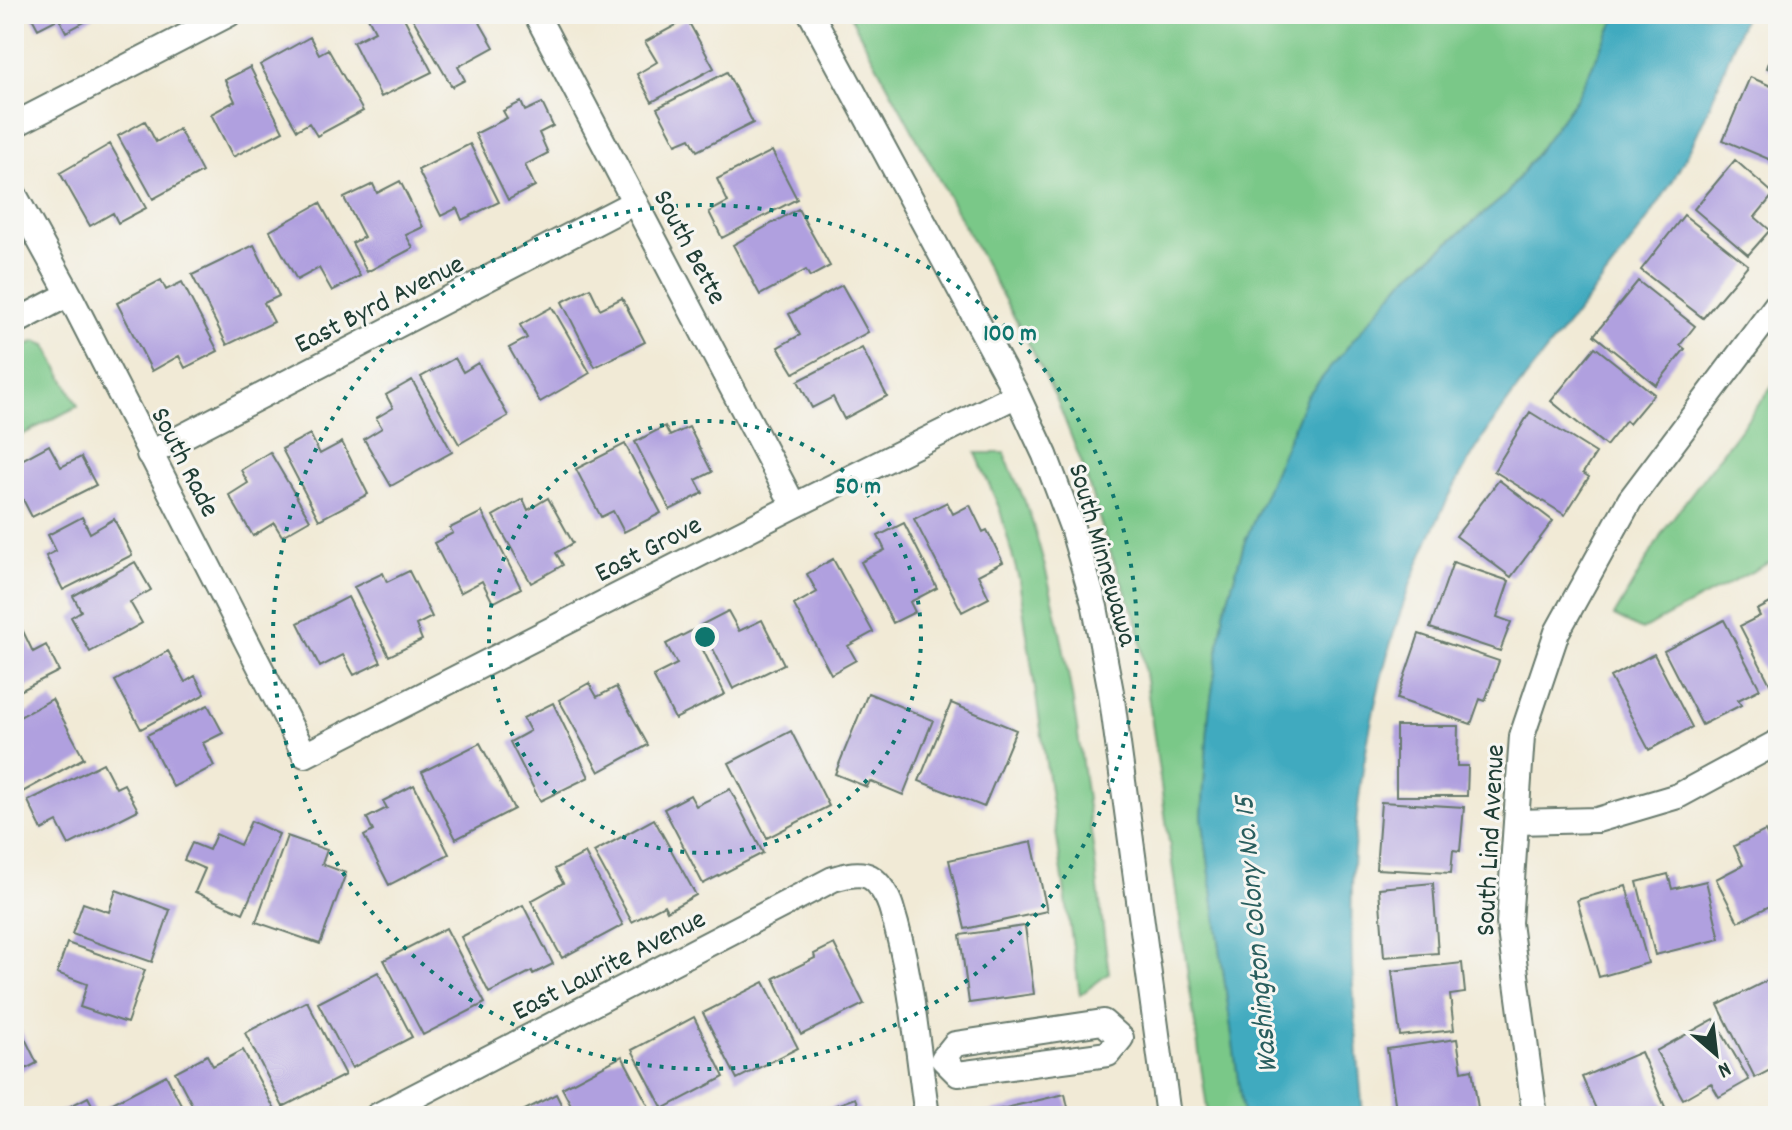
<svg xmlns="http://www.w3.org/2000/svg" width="1792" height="1130" viewBox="0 0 1792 1130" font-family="Dekko,sans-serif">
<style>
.green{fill:#7ac888;stroke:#4c825e;stroke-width:2}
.water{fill:#40aabf;stroke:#30747a;stroke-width:2}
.building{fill:#b0a0df}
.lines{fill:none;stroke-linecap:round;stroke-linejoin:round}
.street-casing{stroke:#687a6d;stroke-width:28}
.street{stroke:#fff;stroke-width:24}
.ring{fill:none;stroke:#0f766e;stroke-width:4;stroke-dasharray:4 8}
.labels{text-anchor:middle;stroke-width:6;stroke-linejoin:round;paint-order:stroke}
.street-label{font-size:28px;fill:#1f3d34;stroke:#f6f6f2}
.water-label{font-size:30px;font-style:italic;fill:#295e5e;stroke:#f6f6f2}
.centre{fill:#0f766e;stroke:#f6f6f2;stroke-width:4}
.ring-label{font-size:24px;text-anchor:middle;font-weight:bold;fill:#0f766e;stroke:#f6f6f2;stroke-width:6;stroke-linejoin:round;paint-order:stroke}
</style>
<rect width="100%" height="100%" fill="#f6f6f2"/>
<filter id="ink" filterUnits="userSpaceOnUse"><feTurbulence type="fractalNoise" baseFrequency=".0125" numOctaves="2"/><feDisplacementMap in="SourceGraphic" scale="16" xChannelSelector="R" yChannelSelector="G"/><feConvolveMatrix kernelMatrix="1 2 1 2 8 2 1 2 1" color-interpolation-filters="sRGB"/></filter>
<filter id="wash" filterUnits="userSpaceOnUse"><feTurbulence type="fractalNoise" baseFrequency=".006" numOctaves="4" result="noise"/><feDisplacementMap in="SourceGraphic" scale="32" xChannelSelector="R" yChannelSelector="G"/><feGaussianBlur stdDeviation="1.8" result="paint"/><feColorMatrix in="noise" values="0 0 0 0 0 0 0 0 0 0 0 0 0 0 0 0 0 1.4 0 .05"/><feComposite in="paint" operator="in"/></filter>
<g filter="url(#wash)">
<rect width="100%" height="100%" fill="#f1ead6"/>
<!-- green -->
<path class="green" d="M849,14H1618L1577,97L1505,196L1402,281L1245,541L1224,612L1209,712L1202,816L1243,1116H1208L1138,624L1108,546L1082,464L1056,398L1032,350Z
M35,341L46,345L78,406L14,439V352Z
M1778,379V558L1642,630L1614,616L1666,527Z
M976,453H1004C1012,474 1023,494 1030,515C1077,663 1088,821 1109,973L1080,995L1019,580L1000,510Z"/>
<!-- water -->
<path class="water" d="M1618,14H1745C1721,78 1698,144 1660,201C1601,292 1522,370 1467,464C1380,614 1346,793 1352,965C1354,1015 1359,1066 1363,1116H1243L1202,816L1209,712L1224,612L1245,541L1306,397L1402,281L1505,196L1577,97Z"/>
<g id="blocks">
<!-- building -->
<path class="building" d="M30,14H92L94,17L66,32L59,18L38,29Z
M366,14H402L432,72L381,97L353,42L375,31Z
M410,14H475L494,47L458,67L465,80L452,87Z
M687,19L714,68L652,102L637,74L657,62L645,42Z
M310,37L319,54L328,49L363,111L317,136L309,123L297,130L260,65Z
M1778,37V72L1767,68Z
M250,67L283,131L233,157L211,114L235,101L225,80Z
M727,72L753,123L697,151L690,138L676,144L657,108Z
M1750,77L1778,89V163L1723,140Z
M521,102L525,111L542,103L553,126L539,133L548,153L525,165L535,186L508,200L475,134L507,118L503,111Z
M145,121L156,142L179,129L202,172L153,199L118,136Z
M110,144L146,208L118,223L113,213L90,226L60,173Z
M470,144L499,202L462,220L457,208L441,216L418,170Z
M772,151L797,199L722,238L709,212L728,202L717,179Z
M1735,160L1774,194L1755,217L1770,230L1748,255L1694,209Z
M400,181L423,227L406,235L413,248L367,272L352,243L364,237L344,198L373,184L377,193Z
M320,203L360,276L332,291L319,268L297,280L270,231Z
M798,209L830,266L810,277L806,270L760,295L733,245Z
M1684,215L1748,265L1703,318L1641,270Z
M254,245L279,296L264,303L274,322L227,345L192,275Z
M161,280L166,290L182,282L218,351L185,368L179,356L152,371L117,303Z
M1638,281L1695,326L1680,345L1685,349L1656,385L1594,335Z
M842,285L868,332L794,373L778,347L800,335L789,314Z
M590,288L600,309L622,298L645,342L595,367L562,302Z
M552,307L590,373L540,402L509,348L527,338L520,325Z
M1595,347L1654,394L1629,424L1626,421L1606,446L1551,401Z
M862,348L887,396L844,419L833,397L812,408L798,381Z
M455,358L463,372L478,363L508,416L459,444L421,377Z
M412,380L452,452L391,486L364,439L382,428L376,418L393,408L386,395Z
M1530,412L1596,453L1583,473L1589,477L1565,515L1494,471Z
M665,426L670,436L689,427L712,472L696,480L703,493L670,510L635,442Z
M310,434L320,454L342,442L368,494L319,520L282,449Z
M625,444L661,513L624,532L613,511L601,517L576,469Z
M49,445L61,467L81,457L96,485L32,517L14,482V464Z
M270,452L310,520L282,536L274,523L253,536L229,495L248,483L241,470Z
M1499,480L1553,521L1511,577L1456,536Z
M548,498L573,543L556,553L563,565L531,583L493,516L523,499L528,510Z
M947,502L953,514L970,505L983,532L987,530L1003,562L978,575L989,598L962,612L914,519Z
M482,512L521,588L493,603L482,581L460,593L434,543L453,533L450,528Z
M82,517L90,533L114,519L132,555L63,590L46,556L56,551L48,535Z
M904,523L937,588L910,602L915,612L893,623L861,562L885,550L878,536Z
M833,559L873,632L848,646L856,660L831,674L794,605L817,592L807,574Z
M135,562L151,590L130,602L142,623L90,652L71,617L81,611L73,596Z
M1453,562L1509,581L1497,617L1511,622L1500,651L1430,628Z
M409,571L432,617L416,625L422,640L389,656L354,587L383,573L387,582Z
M348,597L381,662L354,675L343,655L320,667L298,623Z
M1778,599V679L1770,684L1740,626L1760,616L1757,610Z
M728,611L739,631L762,620L784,664L733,689L701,625Z
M1724,620L1760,689L1738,700L1741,705L1702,725L1664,651Z
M21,627L33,652L46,645L59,671L14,694V631Z
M693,630L725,694L675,719L653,676L677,664L666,644Z
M1419,634L1499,661L1485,701L1480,699L1471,724L1397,699Z
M168,651L185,682L195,676L205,694L141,729L115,681Z
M1654,654L1692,727L1649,750L1610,677Z
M589,683L597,697L616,687L648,745L599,772L559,700Z
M868,693L933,720L903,795L870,781L867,787L835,774Z
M52,699L84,758L17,795L14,789V720Z
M553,703L589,777L540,801L510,742L530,731L523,718Z
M951,703L1016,730L984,807L919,781Z
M208,705L223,733L203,743L214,766L173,787L147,735Z
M1396,726H1458L1457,766H1468L1467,796H1396Z
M791,731L829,806L767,838L729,763Z
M480,743L514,809L456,839L422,772Z
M103,763L116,788L124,784L138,810L69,845L57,822L42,830L28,801Z
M414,785L449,854L389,885L364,836L373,831L367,818L387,808L383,801Z
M730,789L763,853L703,884L664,809L690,795L696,806Z
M1381,802L1464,807L1460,851L1453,850L1451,873L1376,869Z
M654,819L696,895L667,911L664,905L632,922L594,852Z
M251,821L279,834L243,913L195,892L205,869L184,860L192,843L209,850L216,834L240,845Z
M1765,831L1778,857V902L1738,922L1716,879L1743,865L1734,846Z
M287,836L327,850L322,864L346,873L320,944L256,922Z
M1032,842L1047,911L965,929L949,860Z
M585,853L623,925L562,958L531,901L563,883L555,869Z
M1668,874L1672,889L1706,881L1720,939L1655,955L1637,882Z
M1433,883L1438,953L1384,957L1379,888Z
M1626,886L1648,963L1599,977L1577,900Z
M116,890L170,910L152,962L72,934L83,903L109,912Z
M523,905L553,964L533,974L532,971L489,993L461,937Z
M1025,926L1034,994L969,1003L960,935Z
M446,928L485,1003L423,1035L384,960Z
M67,943L145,970L127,1023L80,1007L87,984L57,973Z
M834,944L864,1004L801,1035L774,978L815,958L814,954Z
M1462,963L1465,993L1450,995L1454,1030L1400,1036L1392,971Z
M378,972L412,1037L352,1068L318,1003Z
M1778,975V1066L1755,1078L1718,1005Z
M764,982L798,1048L737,1079L703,1013Z
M307,1001L345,1075L283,1107L245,1033Z
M14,1016L37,1063L14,1075Z
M694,1017L724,1077L663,1109L632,1050Z
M1714,1019L1749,1080L1719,1097L1711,1083L1683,1099L1656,1051Z
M1457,1039L1462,1071L1472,1069L1478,1108L1421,1116H1397L1387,1049Z
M243,1050L275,1110L264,1116H198L175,1072L207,1055L213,1066Z
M1641,1052L1669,1116H1631L1629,1113L1621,1116H1599L1582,1077Z
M622,1056L654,1116H577L562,1088Z
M166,1075L187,1116H110L105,1107Z
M556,1094L567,1116H503L513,1111L515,1115Z
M1065,1094L1070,1116H984V1113Z
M88,1097L98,1116H51Z
M855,1098L862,1116H807Z"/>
</g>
</g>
<g filter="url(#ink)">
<use href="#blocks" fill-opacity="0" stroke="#687a6d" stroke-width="2"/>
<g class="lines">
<!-- street casing -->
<g class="street-casing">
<path id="street" d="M536,14L794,506
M811,14L1017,395L1045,455L1072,527L1095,607L1111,692L1168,1116
M14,125L229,14
M14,194L69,294L305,755L794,506L1017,395
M14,323L69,294
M149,454L635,202
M1516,822L1597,820L1678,796L1778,742
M1103,1022L1121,1038L1108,1054L958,1074L943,1059L955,1044Z
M377,1116L833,879C844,876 859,871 870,877C879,882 888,897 891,907C912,974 917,1047 927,1116
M1535,1116L1509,923L1522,736L1557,632L1630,500L1778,303"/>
</g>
<!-- street -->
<use href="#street" class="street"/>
</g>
</g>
<!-- distance rings -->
<g class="ring">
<circle cx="705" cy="637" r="216"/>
<circle cx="705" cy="637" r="432"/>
</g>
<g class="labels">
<!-- street labels -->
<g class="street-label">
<text transform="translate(692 246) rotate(62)" y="10">South Bette</text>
<text transform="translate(378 302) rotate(-27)" y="10">East Byrd Avenue</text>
<text transform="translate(187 461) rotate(63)" y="10">South Rade</text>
<text transform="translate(647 547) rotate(-27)" y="10">East Grove</text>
<text transform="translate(1105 554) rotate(74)" y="10">South Minnewawa</text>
<text transform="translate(1488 840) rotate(-87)" y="10">South Lind Avenue</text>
<text transform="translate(608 963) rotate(-27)" y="10">East Laurite Avenue</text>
</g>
<!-- water labels -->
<g class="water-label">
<text transform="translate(1254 935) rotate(-95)" y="10">Washington Colony No. 15</text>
</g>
</g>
<circle cx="705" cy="637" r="12" class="centre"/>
<g class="ring-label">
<text x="1010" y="340">100 m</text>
<text x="858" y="493">50 m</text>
</g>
<!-- margin -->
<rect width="1792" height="1130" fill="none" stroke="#f6f6f2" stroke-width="48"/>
<!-- north arrow -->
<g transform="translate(1716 1054) rotate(152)" stroke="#f6f6f2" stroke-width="6" paint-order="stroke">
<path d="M0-6L14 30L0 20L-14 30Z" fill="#1f3d34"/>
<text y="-12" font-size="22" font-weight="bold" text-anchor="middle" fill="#1f3d34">N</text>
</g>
</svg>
